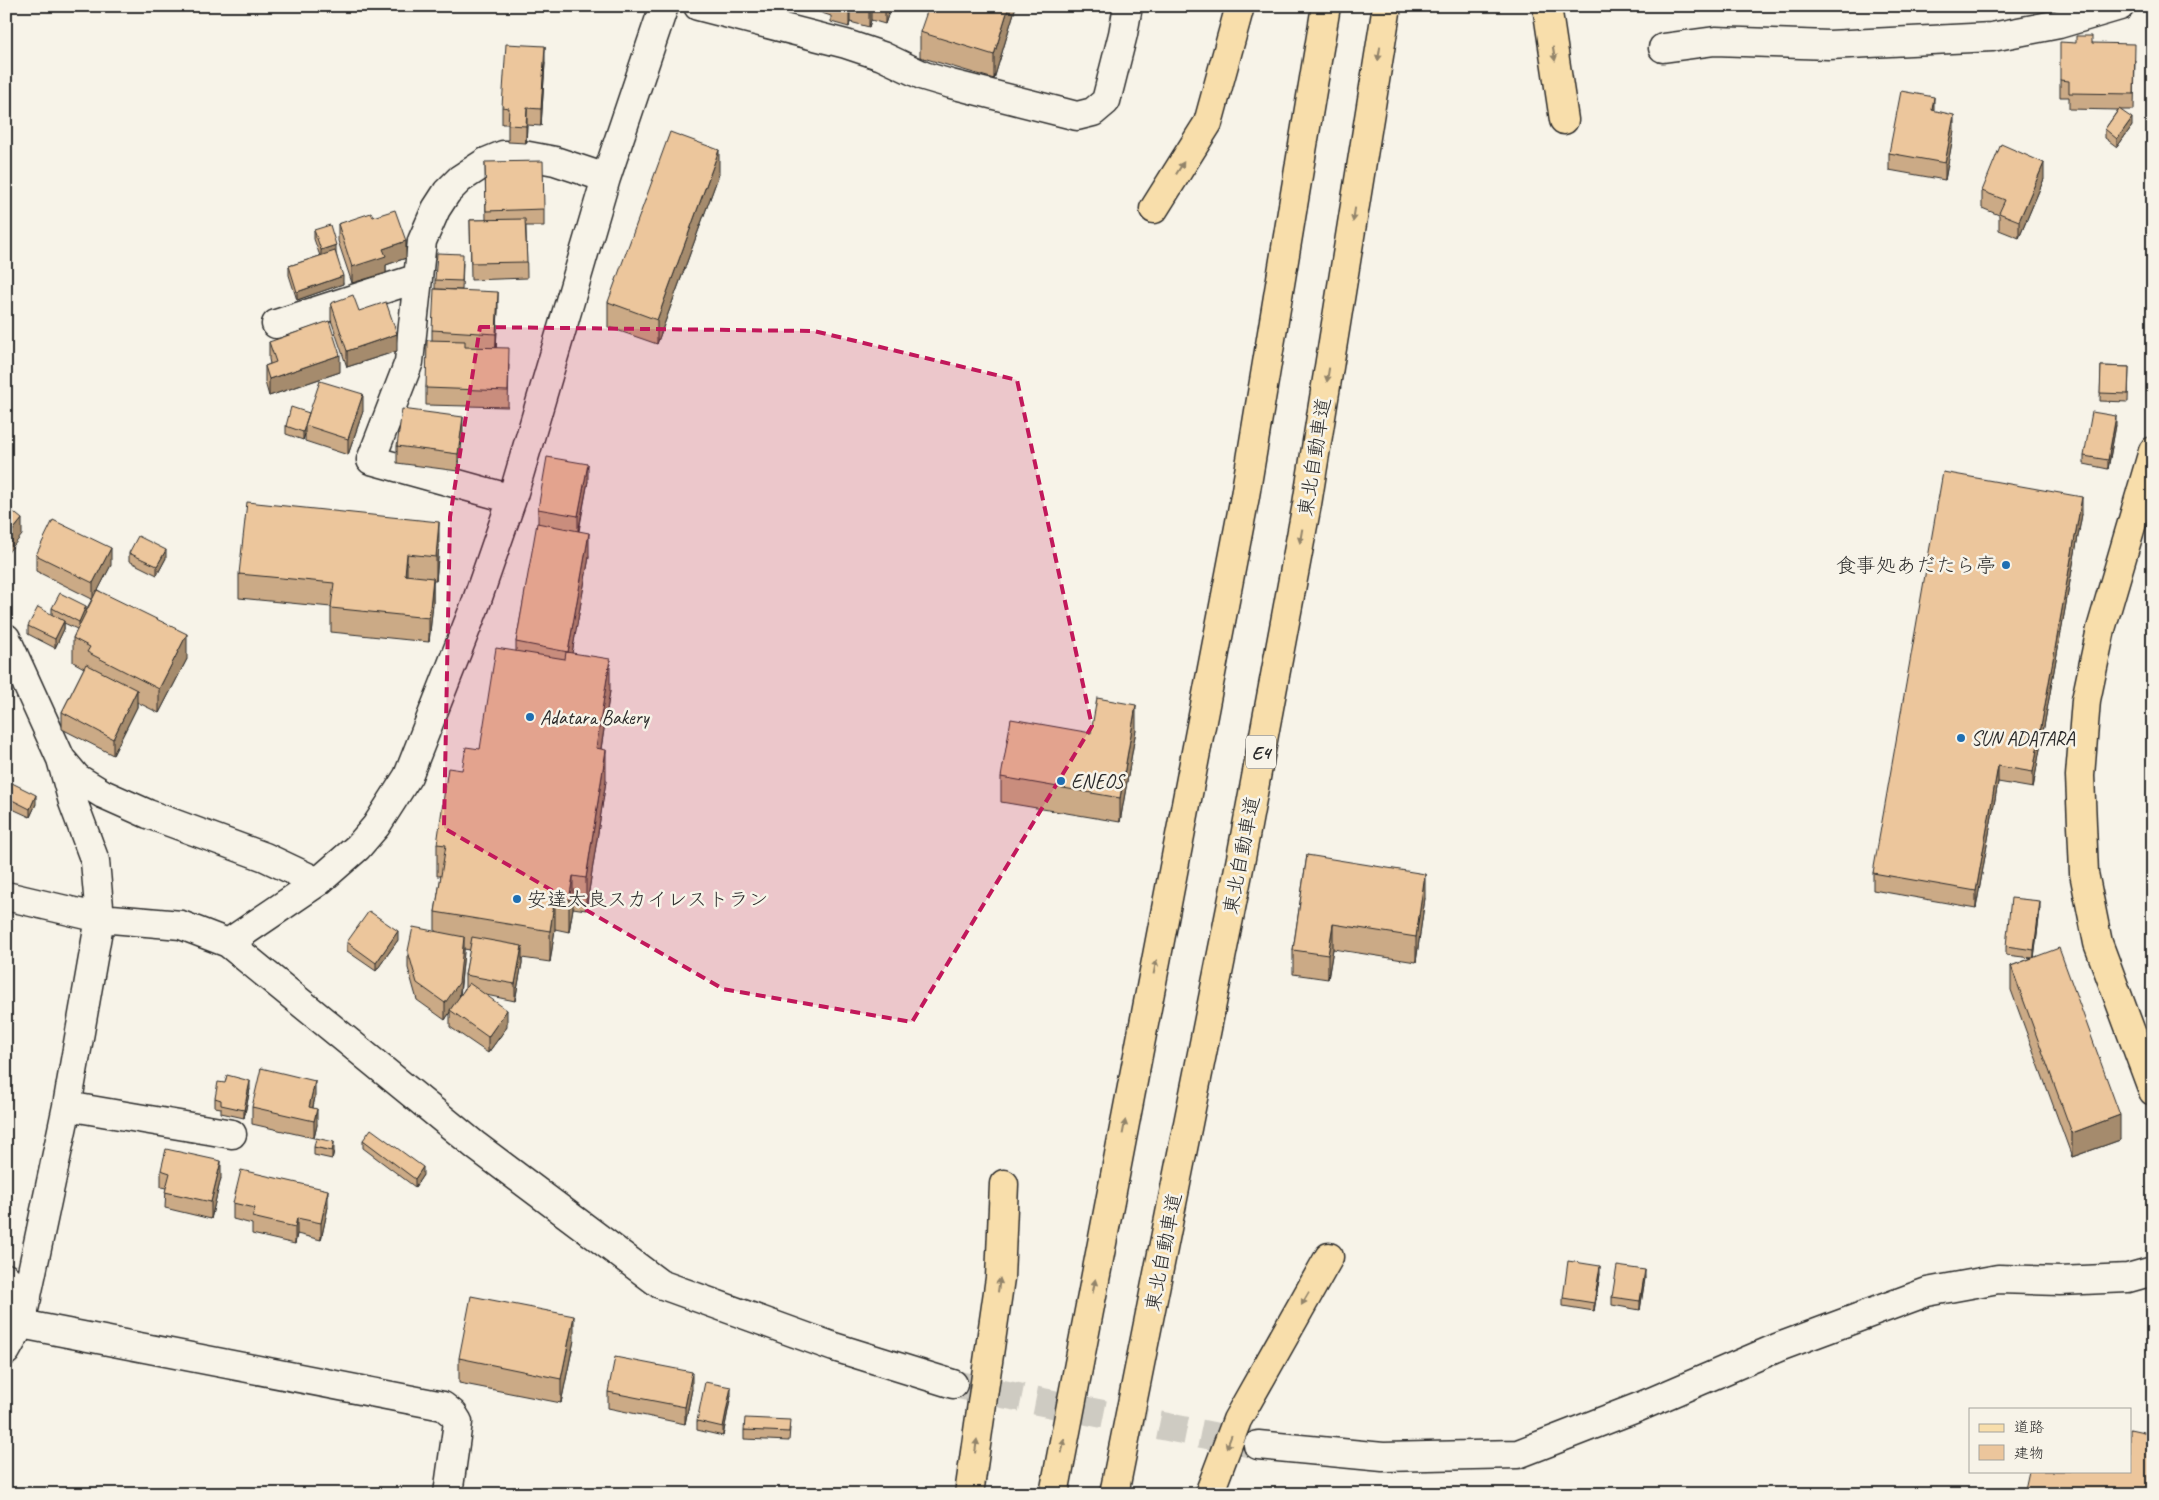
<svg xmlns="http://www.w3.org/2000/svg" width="2159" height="1500" viewBox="0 0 2159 1500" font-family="Caveat,'Klee One',sans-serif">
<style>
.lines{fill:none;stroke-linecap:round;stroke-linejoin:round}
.minor-tunnel{stroke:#cecbc2;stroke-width:28;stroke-dasharray:28 14;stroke-linecap:butt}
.minor-casing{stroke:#2b2b2b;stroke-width:31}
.major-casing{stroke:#2b2b2b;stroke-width:31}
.highway-casing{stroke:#2b2b2b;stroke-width:31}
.minor{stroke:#f7f3e8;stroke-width:28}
.major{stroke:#f8deab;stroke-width:28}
.highway{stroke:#f8deab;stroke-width:28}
.wall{fill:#cbaa86;stroke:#2b2b2b;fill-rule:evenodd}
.shaded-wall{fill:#a58b6d;stroke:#2b2b2b}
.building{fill:#ecc69c;stroke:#2b2b2b}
.oneway{fill:#92846b}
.marked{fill:#c2185b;fill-opacity:0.2;stroke:#c2185b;stroke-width:4;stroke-dasharray:10 6;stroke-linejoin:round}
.poi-dot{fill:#1f6fb2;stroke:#f7f3e8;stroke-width:2}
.labels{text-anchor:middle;stroke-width:5;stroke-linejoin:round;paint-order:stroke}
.shield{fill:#f7f3e8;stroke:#686764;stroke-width:1}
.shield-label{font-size:19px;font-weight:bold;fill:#2b2b2b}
.street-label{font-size:20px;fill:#2b2b2b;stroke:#f7f3e8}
.poi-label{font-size:20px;fill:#2b2b2b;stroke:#f7f3e8;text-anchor:start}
</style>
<rect width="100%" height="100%" fill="#f7f3e8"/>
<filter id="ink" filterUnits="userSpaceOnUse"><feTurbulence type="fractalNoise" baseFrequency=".02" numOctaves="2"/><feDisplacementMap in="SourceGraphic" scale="10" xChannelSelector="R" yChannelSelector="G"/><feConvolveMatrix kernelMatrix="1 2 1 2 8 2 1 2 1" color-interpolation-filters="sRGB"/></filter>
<g filter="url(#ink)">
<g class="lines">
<!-- minor-tunnel -->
<path class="minor-tunnel" d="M953,1384L1253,1444"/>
<!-- minor casing -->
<g class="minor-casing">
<path id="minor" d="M698,6L846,44L882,56L924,76L951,84L1077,116L1093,112L1106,101L1123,34L1128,6
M1663,48L1715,41L1829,45L1992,37L2059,24L2120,6
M276,324L418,278
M512,499L371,460L409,362L422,241L436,209L447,192L460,179L486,162L503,155H523L555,161L606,178
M6,638L61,759L77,778L103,794L148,814L265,857L318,882
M6,896L100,918L181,925L228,943L476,1146L660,1284L834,1347L953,1384
M228,943L318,882L358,847L376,826L408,776L475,606L512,499L606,178L664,6
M67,1106L232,1134
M6,1278L27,1298
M21,1324L443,1406L453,1414L458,1422L448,1494
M6,1351L21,1324L67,1106L100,918L95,861L73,802L61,759
M1258,1445L1383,1457L1518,1454L1639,1407L1779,1347L1927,1292L1998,1279L2060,1281L2128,1278L2153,1271"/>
</g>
<!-- major casing -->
<g class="major-casing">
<path id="major" d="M2153,451L2101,629L2086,700L2080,776L2084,873L2098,943L2153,1091"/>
</g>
<!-- highway casing -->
<g class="highway-casing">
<path id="highway" d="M1547,6L1564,120
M1154,209L1208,123L1240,6
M969,1494L1000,1278L1004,1184
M1054,1494L1245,496L1326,6
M1114,1494L1241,858L1307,504L1387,6
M1209,1494L1237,1420L1329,1257"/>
</g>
<!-- minor -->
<use href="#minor" class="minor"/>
<!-- major -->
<use href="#major" class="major"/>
<!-- highway -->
<use href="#highway" class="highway"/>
</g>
<!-- wall -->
<path class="wall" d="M810,6H891L885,24L871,20L869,27L850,22L849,27L831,22V16L810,9Z
M1016,6L994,79L920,57V32Z
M2076,43H2092L2135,60L2134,110H2120L2132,126L2117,147L2105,138V129L2118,110L2069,109V97H2060V80Z
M545,63L541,126L527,125L526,143L508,142V124H502V107Z
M1934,111L1954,131L1945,180L1889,170V153Z
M485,162L544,209V226H526L527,278L471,280L470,220H486Z
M719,174L657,344L608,327V302Z
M2044,179L2019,238L1999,230V215L1982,208V191Z
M373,217L406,258L386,265V273L352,283L338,241V224Z
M314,230L336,253L343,284L297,300L289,275V266L320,256L314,239Z
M463,263L462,290L435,289V280Z
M331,303L397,351L347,367L331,320Z
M498,309L496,348L509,365L508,407L426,405V388L432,340V330Z
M269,342L340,372L269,396L265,382V366L270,364L269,359Z
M2101,366L2129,367L2128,402L2100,401Z
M363,411L348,455L305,441V434L303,440L286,434V426L309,413Z
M2116,425L2108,469L2084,464V456Z
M463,434L458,471L397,463V446Z
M588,481L579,531L589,557L572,653L610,691L601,749L606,781L586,910L573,908L569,932L555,929L550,962L522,958V963L515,1001L486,995L507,1027L488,1053L450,1027V1012L445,1020L417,1000L408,968V951L435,931V912L441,876H437V844L462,770L480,749L516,651V642L538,523V509ZM464,949L470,950L465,975V988L460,997Z
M2082,514L2033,788L1998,782L1976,908L1873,890V873Z
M439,546L436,581H433V603L429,642L331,632V607L239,598V574Z
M129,553L166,558L157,575L129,561Z
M36,555L111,565L98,590L187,659L159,713L137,702V707L113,755L62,729V712L84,668L73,662V638L77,629L64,623V629L55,648L28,634V626L52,615V608L86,610L92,599L36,571Z
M1136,730L1120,822L1001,802V777L1091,733Z
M6,780L36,804L30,817L6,806Z
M1307,855L1425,898L1416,962L1333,949L1328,979L1293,974V950Z
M2040,910L2034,957L2120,1140L2072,1157L2011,990V966L2032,958L2006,955V946Z
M398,940L376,971L347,951V942Z
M250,1089L244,1118L221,1113V1108L215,1107V1098Z
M315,1097L313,1107L317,1125L314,1138L252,1124V1107Z
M363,1140L423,1175L415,1187L363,1148Z
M314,1147L334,1151L332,1159L314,1155Z
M161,1170L221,1178L211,1219L165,1208L166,1188L161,1187Z
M233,1203L328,1207L321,1240L297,1234L295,1244L252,1234V1224L233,1219Z
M1600,1274L1594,1311L1563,1306V1298Z
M1645,1278L1640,1310L1612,1305V1297Z
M574,1340L561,1403L459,1383V1358Z
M692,1389L685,1424L608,1408V1392Z
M731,1395L723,1436L697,1430V1421Z
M790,1428L789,1441L744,1439V1430Z"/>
<!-- shaded-wall -->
<path class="shaded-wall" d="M849,6H850V22L849,27Z
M869,6H871V20L869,27Z
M885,6H891L885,24Z
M1009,6H1016L994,79V55Z
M545,46V63L541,126V109Z
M1934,97V113L1932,110Z
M527,108V125L526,143V126Z
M1954,115V131L1945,180V163Z
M2132,118V126L2117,147V139Z
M719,150V174L657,344V320Z
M2044,163V179L2019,238V221Z
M406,241V258L386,265V273L352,283V267L383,249Z
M336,245V253L321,258V250Z
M343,276V284L297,300V292Z
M498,292V309L496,350V334Z
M397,334V351L347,367V351Z
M340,355V372L269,396V379Z
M363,394V411L348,455V439Z
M2116,416V425L2108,469V460Z
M463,417V434L458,471V454Z
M305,426V434L303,440V432Z
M588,464V481L578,533V516Z
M2082,497V514L2033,788V772Z
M22,519V535L6,555V539Z
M439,522V546L436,581V557Z
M589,533V557L568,676V652Z
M111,548V565L93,600V583Z
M166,550V558L157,575V566Z
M407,554V578L405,575Z
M433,578V603L429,642V618Z
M86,606V615L79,630V622Z
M64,621V629L55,648V639Z
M187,634V659L159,713V689Z
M610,659V691L596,780V748Z
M137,690V707L113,755V739Z
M1136,705V730L1120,822V798Z
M606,750V781L586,910V878Z
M1998,766V782L1976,908V891Z
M36,795V804L30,817V809Z
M1425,874V898L1416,962V937Z
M573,876V908L569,932V900Z
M555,897V929L550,962V931Z
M2040,901V910L2034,958V950Z
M1333,924V949L1328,979V955Z
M398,931V940L376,971V963Z
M464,937V953L459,1000L450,1010V1012L445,1020V1003Z
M522,946V963L515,1001V984Z
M507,1010V1027L488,1053V1037Z
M250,1081V1089L244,1118V1110Z
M315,1081V1097L310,1120L309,1107Z
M317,1109V1125L314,1138V1121Z
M2120,1115V1140L2072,1157V1133Z
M334,1142V1151L332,1159V1151Z
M221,1161V1178L211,1219V1202Z
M423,1167V1175L415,1187V1179Z
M328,1190V1207L321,1240V1223Z
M297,1218V1234L295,1244V1227Z
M1600,1266V1274L1594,1311V1303Z
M1645,1270V1278L1640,1310V1301Z
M574,1316V1340L561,1403V1379Z
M692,1372V1389L685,1424V1407Z
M731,1387V1395L723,1436V1427Z"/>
<!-- building -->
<path class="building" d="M929,6H1009L994,55L920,32Z
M2076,36H2092V43L2135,44L2134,94L2069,93V81L2060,80V42L2076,43Z
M506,44L545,46L541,109L527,108L526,126L508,125L509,108L502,107Z
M1901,91L1934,97L1932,110L1954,115L1945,163L1889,153Z
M2119,109L2132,118L2117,139L2105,129Z
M670,132L719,150L657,320L608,302Z
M2001,144L2044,163L2019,221L1999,213L2005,200L1982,191Z
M543,161L544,209L486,211L485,162Z
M395,210L406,241L383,249L386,256L352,267L338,224L371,213L373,217Z
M525,219L527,262L471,263L470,220Z
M330,225L336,245L321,250L314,230Z
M335,251L343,276L297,292L289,266Z
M437,253L463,254L462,281L435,280Z
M434,289L498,292L496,334L432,330Z
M353,295L359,311L386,302L397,334L347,351L331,303Z
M329,321L340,355L269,379L265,366L276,362L269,342Z
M427,340L465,341V347L509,348L508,391L426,388Z
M2101,366L2129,367L2128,394L2100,393Z
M320,381L363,394L348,439L305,425Z
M291,407L309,413L303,432L286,426Z
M402,409L463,417L458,454L397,446Z
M2092,412L2116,416L2108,460L2084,456Z
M547,457L588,464L578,516L538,509Z
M1943,472L2082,497L2033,772L1998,766L1976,891L1873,873Z
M247,502L439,522L436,557L407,554L405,575L433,578L429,618L331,608L334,583L239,574Z
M6,506L22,519L6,539Z
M53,520L111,548L93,583L36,555Z
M537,523L589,533L568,652L516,642Z
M138,536L166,550L157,566L129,553Z
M97,590L187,634L159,689L87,652L90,647L73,638Z
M60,593L86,606L79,622L52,608Z
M38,607L64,621L55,639L28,626Z
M496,648L565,659L566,652L610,659L596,748L606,750L586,878L573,876L569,900L555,897L550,931L435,912L446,845L437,844L448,768L462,770L466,747L480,749Z
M86,664L137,690L113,739L62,712Z
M1097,698L1136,705L1120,798L1001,777L1011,719L1091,733Z
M6,780L36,795L30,809L6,797Z
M1307,855L1425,874L1416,937L1333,924L1328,955L1293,950Z
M2011,898L2040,901L2034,950L2006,946Z
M369,911L398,931L376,963L347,942Z
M413,927L464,937L459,983L445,1003L417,983L408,951Z
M472,937L522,946L515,984L465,975Z
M2059,948L2120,1115L2072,1133L2011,966Z
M469,983L507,1010L488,1037L450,1010Z
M261,1068L315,1081L309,1107L317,1109L314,1121L252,1107Z
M227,1075L250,1081L244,1110L221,1105V1100L215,1098L218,1082L225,1083Z
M371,1129L423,1167L415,1179L363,1140Z
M316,1138L334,1142L332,1151L314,1147Z
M166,1149L221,1161L211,1202L165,1192L170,1173L161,1170Z
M241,1170L328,1190L321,1223L297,1218L295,1227L252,1217L255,1208L233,1203Z
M1568,1261L1600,1266L1594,1303L1563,1298Z
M1617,1266L1645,1270L1640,1301L1612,1297Z
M471,1296L574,1316L561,1379L459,1358Z
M615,1357L692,1372L685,1407L608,1392Z
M705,1382L731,1387L723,1427L697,1421Z
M745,1418L790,1420L789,1432L744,1430Z
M2130,1429L2153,1434V1494H2024L2029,1471H2130Z"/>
<!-- one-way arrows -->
<defs><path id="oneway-solid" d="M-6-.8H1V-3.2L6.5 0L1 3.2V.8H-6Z" transform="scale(1.25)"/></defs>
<g class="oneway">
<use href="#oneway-solid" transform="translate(1379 54) rotate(99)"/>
<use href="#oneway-solid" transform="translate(1554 54) rotate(81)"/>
<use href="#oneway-solid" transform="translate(1180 168) rotate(-58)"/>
<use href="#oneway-solid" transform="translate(1354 215) rotate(99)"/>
<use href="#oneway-solid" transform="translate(1328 375) rotate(99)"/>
<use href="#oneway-solid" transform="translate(1301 536) rotate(100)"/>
<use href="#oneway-solid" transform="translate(1155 967) rotate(-79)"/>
<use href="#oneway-solid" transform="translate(1124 1127) rotate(-79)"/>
<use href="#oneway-solid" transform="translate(999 1285) rotate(-82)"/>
<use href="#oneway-solid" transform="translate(1094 1286) rotate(-79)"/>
<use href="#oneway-solid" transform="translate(1305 1299) rotate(120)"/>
<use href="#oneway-solid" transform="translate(1229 1442) rotate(111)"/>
<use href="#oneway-solid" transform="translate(976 1446) rotate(-82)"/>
<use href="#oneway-solid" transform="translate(1063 1446) rotate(-79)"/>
</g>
</g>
<!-- marked area -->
<path class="marked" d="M480,327L814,331L1017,380L1092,726L912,1022L723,989L444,828L450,517Z"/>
<!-- markers -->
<g class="poi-dot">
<circle cx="2006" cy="565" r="5"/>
<circle cx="530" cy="717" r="5"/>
<circle cx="1961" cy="738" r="5"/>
<circle cx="1061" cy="781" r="5"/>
<circle cx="517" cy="899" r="5"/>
</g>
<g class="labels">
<!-- shield labels -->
<rect class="shield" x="1246" y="735.5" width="30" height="33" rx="4"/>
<g class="shield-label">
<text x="1261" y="759">E4</text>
</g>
<!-- street labels -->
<g class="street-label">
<text transform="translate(1314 457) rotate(-81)" y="7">東北自動車道</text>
<text transform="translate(1241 855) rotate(-79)" y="7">東北自動車道</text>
<text transform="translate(1163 1252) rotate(-79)" y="7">東北自動車道</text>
</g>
<!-- poi labels -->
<g class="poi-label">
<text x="1996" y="572" text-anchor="end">食事処あだたら亭</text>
<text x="540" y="724">Adatara Bakery</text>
<text x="1971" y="745">SUN ADATARA</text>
<text x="1071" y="788">ENEOS</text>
<text x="527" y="906">安達太良スカイレストラン</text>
</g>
</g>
<!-- margin -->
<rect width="2159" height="1500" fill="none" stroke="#f7f3e8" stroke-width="25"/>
<rect x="12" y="12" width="2134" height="1475" fill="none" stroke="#2b2b2b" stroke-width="2" filter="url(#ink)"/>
<!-- legend -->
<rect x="1969" y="1408" width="162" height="65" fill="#f7f3e8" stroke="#a5a39c"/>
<rect x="1979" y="1424" width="25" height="8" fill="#f8deab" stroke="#a5a39c"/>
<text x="2014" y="1432" font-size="15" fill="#2b2b2b">道路</text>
<rect x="1979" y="1445" width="25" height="15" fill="#ecc69c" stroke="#a5a39c"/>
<text x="2014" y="1458" font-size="15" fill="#2b2b2b">建物</text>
</svg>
